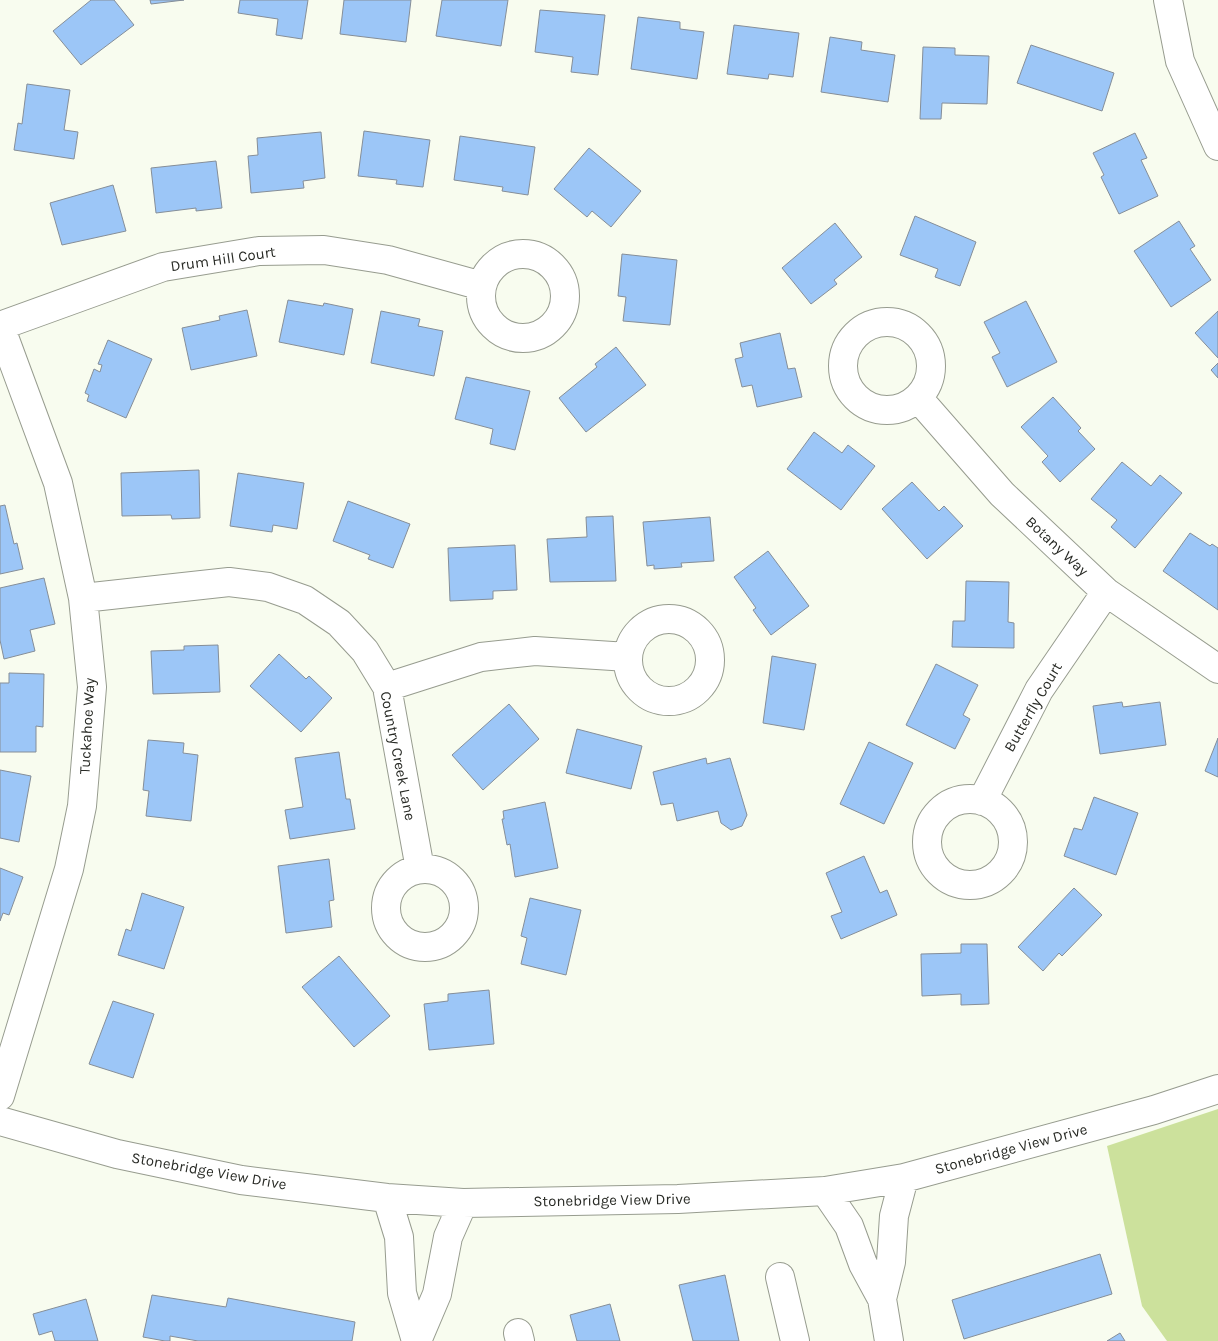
<svg xmlns="http://www.w3.org/2000/svg" width="1218" height="1341" viewBox="0 0 1218 1341" font-family="Karla,sans-serif">
<style>
.green{fill:#cce19c}
.building{fill:#9cc6f7;stroke:#858e98}
.lines{fill:none;stroke-linecap:round;stroke-linejoin:round}
.minor-casing{stroke:#979c8f;stroke-width:30}
.minor{stroke:#fff;stroke-width:28}
.labels{text-anchor:middle;stroke-width:5;stroke-linejoin:round;paint-order:stroke}
.street-label{font-size:15px;fill:#282a25;stroke:#fff}
</style>
<rect width="100%" height="100%" fill="#f8fcef"/>
<!-- green -->
<path class="green" d="M1218,1109V1341H1167L1142,1306L1107,1146Z"/>
<!-- building -->
<path class="building" d="M91,0H114L134,25L81,65L53,31Z
M150,0H184L151,4Z
M240,0H308L302,39L276,35L278,19L238,13Z
M344,0H411L406,42L340,34Z
M442,0H508L501,46L436,36Z
M540,10L605,15L598,75L571,72L573,57L535,52Z
M638,17L680,22V29L704,32L697,79L631,69Z
M734,25L799,33L793,77L769,74L768,79L727,74Z
M830,37L862,42L861,50L895,55L888,102L821,92Z
M1031,45L1114,73L1102,111L1017,83Z
M923,47L955,48V55L989,56L987,104L942,103L941,119H920Z
M27,84L70,90L64,130L78,132L74,159L14,150L18,123L22,124Z
M364,131L430,140L423,187L396,184L397,180L358,176Z
M321,132L325,178L303,181L304,188L251,193L248,156L258,155L257,138Z
M1135,133L1147,158L1141,160L1158,196L1119,214L1101,177L1104,175L1093,153Z
M460,136L535,147L528,195L502,191L503,187L454,180Z
M589,148L641,191L611,227L592,211L587,217L554,189Z
M216,161L222,208L196,211V208L156,213L151,168Z
M113,185L126,231L62,245L50,203Z
M915,216L976,242L960,286L935,277L938,269L900,255Z
M1179,221L1195,246L1190,249L1211,280L1171,307L1134,251Z
M835,223L862,257L834,280L837,284L811,304L782,268Z
M622,254L677,260L670,325L623,321L626,297L618,296Z
M288,300L323,306L324,303L353,309L344,355L279,342Z
M1026,301L1057,362L1007,387L992,357L1000,353L984,322Z
M247,310L257,356L191,370L182,328L220,320L219,316Z
M381,311L420,319L418,326L443,331L434,376L371,363Z
M1218,311V358L1195,333Z
M780,333L788,369L795,368L802,397L757,407L752,385L742,387L735,359L743,357L740,343Z
M108,340L152,359L126,418L87,401L89,395L85,393L94,369L100,372L102,365L98,364Z
M616,347L646,385L586,432L559,398L597,367L595,364Z
M1218,363V378L1211,370Z
M466,377L530,391L515,450L490,444L493,429L455,419Z
M1053,397L1081,428L1078,431L1095,449L1060,482L1042,462L1048,456L1021,427Z
M814,432L842,453L848,445L875,466L841,510L787,469Z
M1122,462L1151,486L1160,475L1182,493L1135,548L1111,527L1117,520L1091,499Z
M199,470L200,518L172,519L171,515L122,516L121,473Z
M238,473L304,483L297,529L273,525L272,532L230,526Z
M912,482L939,511L944,506L963,526L927,559L882,509Z
M348,501L410,524L393,568L368,559L370,555L333,541Z
M5,505L14,544L17,543L23,569L0,574V506Z
M613,516L616,581L550,582L547,539L587,537L586,517Z
M710,517L714,561L681,563L682,567L654,569V565L647,566L643,522Z
M1190,533L1210,546L1212,544L1218,548V610L1163,571Z
M515,545L517,590L493,591V599L450,601L448,548Z
M768,551L809,606L771,635L753,610L756,608L734,577Z
M44,578L55,624L30,630L35,651L4,659L0,640V588Z
M966,581L1009,582L1008,622L1014,623V648L952,647L953,621H965Z
M218,645L220,692L153,694L151,651L184,650V646Z
M279,654L306,679L309,676L332,698L301,732L250,686Z
M772,656L816,664L804,730L763,723Z
M936,664L978,685L963,715L970,719L955,749L906,725Z
M9,673L44,674L43,727L36,726V752H0V683H9Z
M1122,702L1123,707L1160,702L1166,745L1100,754L1093,706Z
M509,704L539,739L483,790L452,755Z
M577,729L642,746L631,789L566,773Z
M1218,738V777L1205,771Z
M148,740L184,743L183,753L198,755L191,821L146,816L149,791L143,790Z
M869,742L913,763L884,824L840,804Z
M339,752L346,799H350L355,829L290,839L285,810L303,807L295,758Z
M706,758L707,764L730,758L747,815L742,826L731,830L721,823L718,811L677,821L673,803L661,805L653,772Z
M0,770L31,776L19,842L0,838Z
M1094,797L1138,813L1116,875L1064,856L1074,828L1082,830Z
M545,802L558,868L515,877L510,844L507,845L502,819H504L503,811Z
M864,856L880,893L887,890L897,915L841,939L831,916L842,912L826,873Z
M329,859L334,900L329,901L332,927L286,933L278,866Z
M0,868L23,877L9,915L3,913L0,921Z
M1074,888L1102,915L1062,956L1059,953L1043,971L1018,947Z
M142,893L184,907L164,969L118,955L126,929L131,931Z
M530,898L581,910L566,975L521,964L527,938L521,936Z
M961,944H987L989,1004L961,1005V994L922,996L921,954L961,953Z
M339,956L390,1016L354,1047L302,987Z
M489,990L494,1044L429,1050L424,1004L448,1001V994Z
M113,1001L154,1014L133,1078L89,1064Z
M1100,1254L1112,1294L964,1339L952,1300Z
M725,1275L739,1341H693L679,1285Z
M152,1295L226,1307L228,1298L355,1322L352,1341H198L170,1336V1341H165L143,1337Z
M86,1299L98,1341H55L52,1331L39,1335L33,1314Z
M610,1304L620,1341H577L570,1315Z
M1120,1333L1125,1341H1107Z"/>
<g class="lines">
<!-- minor casing -->
<g class="minor-casing">
<path id="minor" d="M1168,0L1180,61L1218,146
M481 296a42 42 0 1 1 84 0a42 42 0 1 1-84 0Z
M843 366a44 44 0 1 1 88 0a44 44 0 1 1-88 0Z
M0,326L58,483L83,598L92,687L82,806L69,869L0,1096
M0,326L163,267L259,251L324,250L388,260L482,286
M918,398L1002,494L1106,592L1218,669
M83,598L229,582L268,587L305,600L339,623L365,651L387,687L420,869
M628 660a41 41 0 1 1 82 0a41 41 0 1 1-82 0Z
M387,687L481,657L535,651L628,657
M927 842a43 43 0 1 1 86 0a43 43 0 1 1-86 0Z
M982,801L1039,690L1106,592
M386 908a39 39 0 1 1 78 0a39 39 0 1 1-78 0Z
M0,1121L117,1154L241,1180L387,1198L463,1203L678,1199L825,1191L904,1178L1154,1110L1218,1089
M825,1191L849,1226L863,1264L882,1299L889,1341
M387,1198L399,1237L402,1293L416,1341
M780,1277L795,1341
M882,1299L891,1262L894,1216L904,1178
M518,1333L520,1341
M417,1341L437,1294L448,1237L463,1203"/>
</g>
<!-- minor -->
<use href="#minor" class="minor"/>
</g>
<g class="labels">
<!-- street labels -->
<g class="street-label">
<text transform="translate(223 259) rotate(-8)" y="5">Drum Hill Court</text>
<text transform="translate(1057 546) rotate(43)" y="5">Botany Way</text>
<text transform="translate(1033 707) rotate(-60)" y="5">Butterfly Court</text>
<text transform="translate(87 726) rotate(-87)" y="5">Tuckahoe Way</text>
<text transform="translate(398 756) rotate(79)" y="5">Country Creek Lane</text>
<text transform="translate(1011 1149) rotate(-15)" y="5">Stonebridge View Drive</text>
<text transform="translate(209 1171) rotate(10)" y="5">Stonebridge View Drive</text>
<text transform="translate(612 1200) rotate(-1)" y="5">Stonebridge View Drive</text>
</g>
</g>
</svg>
